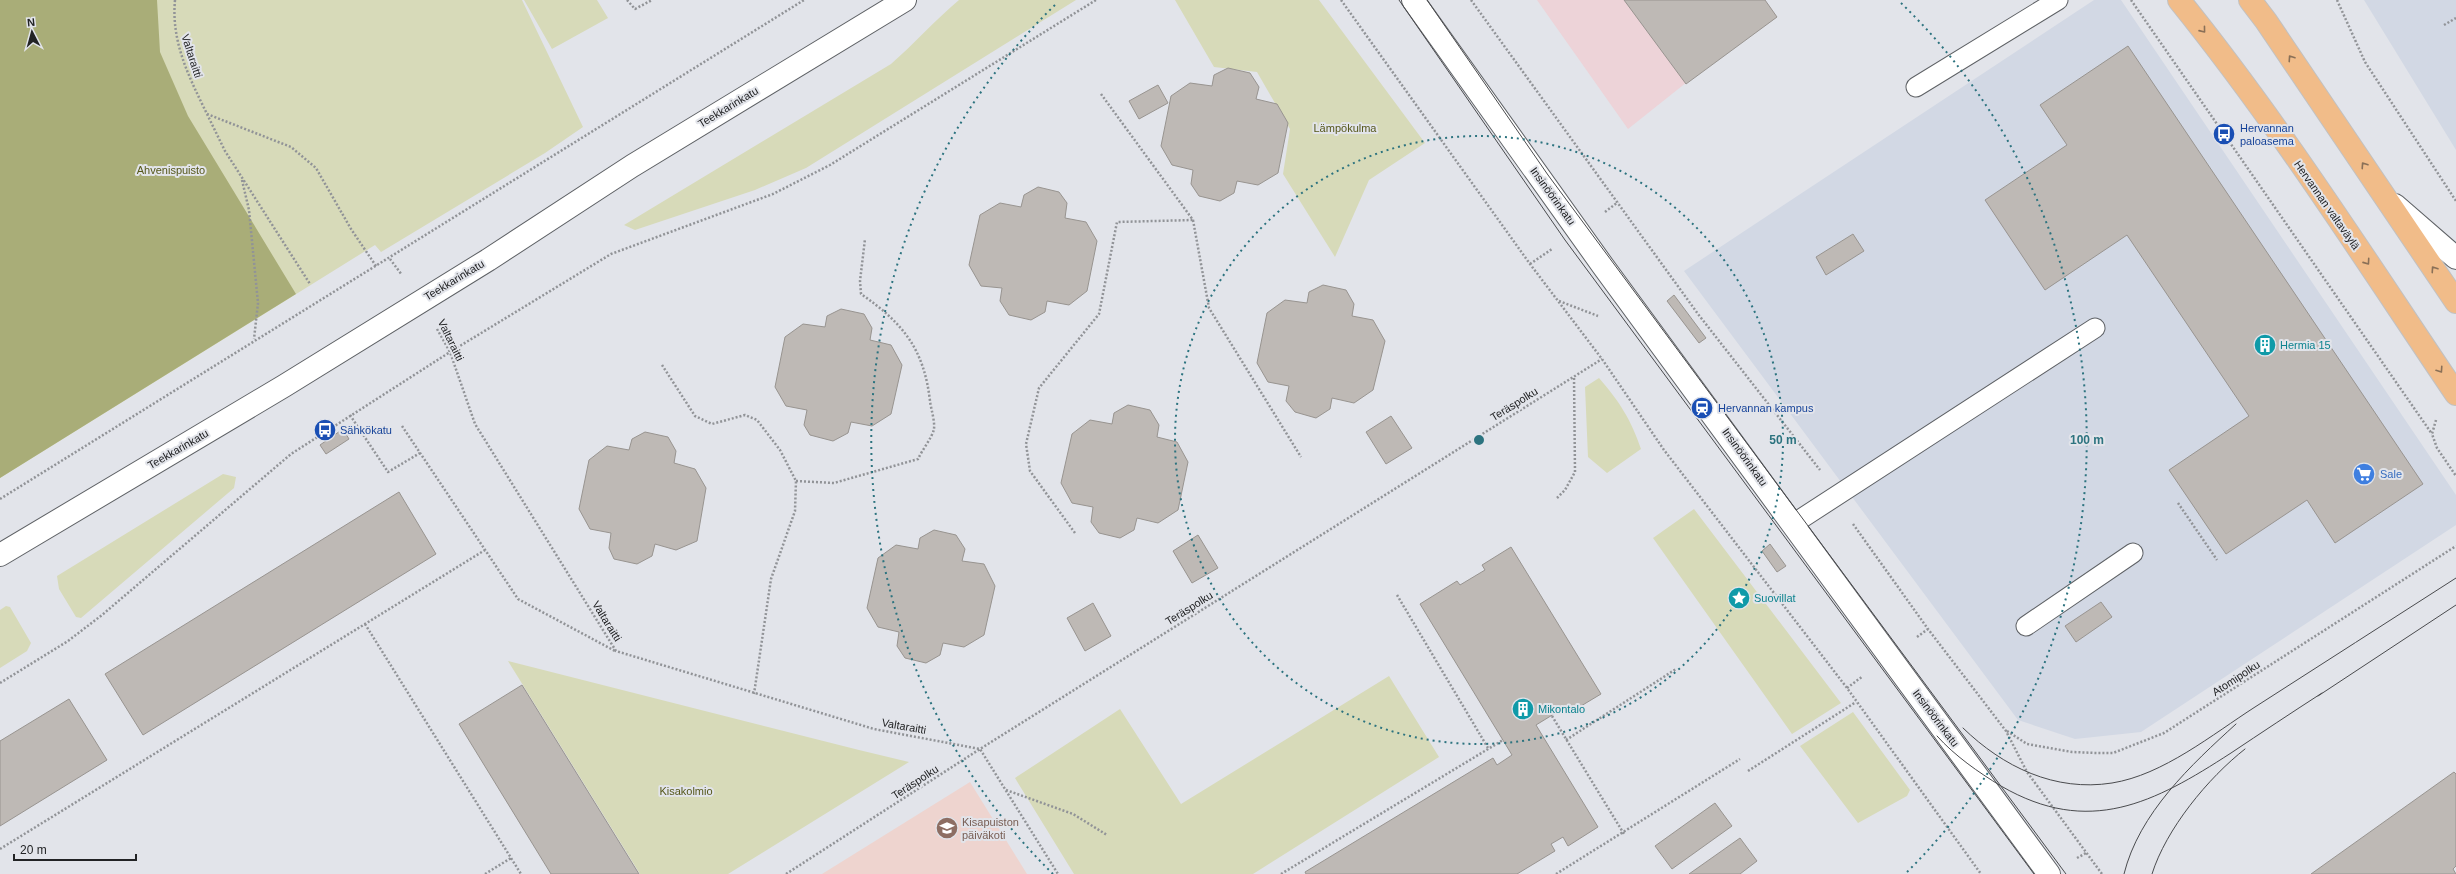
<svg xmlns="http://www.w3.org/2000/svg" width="2456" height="874" viewBox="0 0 2456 874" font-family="Helvetica,sans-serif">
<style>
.built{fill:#d2d8e4}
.industrial{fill:#edd3d8}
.education{fill:#eed4cf}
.green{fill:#d7dab9}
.forest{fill:#a9ad78}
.building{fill:#beb9b5;stroke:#989490}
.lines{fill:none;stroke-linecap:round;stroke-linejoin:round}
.service-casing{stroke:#5e6165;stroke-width:21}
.tertiary-casing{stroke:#5e6165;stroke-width:24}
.primary-casing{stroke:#c1c1c2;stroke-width:24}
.path{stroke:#919397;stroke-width:2.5;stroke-dasharray:2 2;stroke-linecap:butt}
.service{stroke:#fff;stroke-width:19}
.tertiary{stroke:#fff;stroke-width:22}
.primary{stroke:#f1bc89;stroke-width:22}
.tram{stroke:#4a4b4e;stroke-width:1}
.oneway{stroke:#8a7057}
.ring{fill:none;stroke:#2c737f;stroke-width:2;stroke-dasharray:2 4}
.labels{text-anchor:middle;stroke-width:4;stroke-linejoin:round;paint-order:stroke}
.street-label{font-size:11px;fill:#222325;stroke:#e2e4ea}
.park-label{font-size:11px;fill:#55571a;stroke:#e2e4ea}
.transit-label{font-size:11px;fill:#164399;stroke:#e2e4ea;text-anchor:start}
.culture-label{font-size:11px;fill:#0d838f;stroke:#e2e4ea;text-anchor:start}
.shop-label{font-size:11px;fill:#366cbe;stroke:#e2e4ea;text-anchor:start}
.education-label{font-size:11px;fill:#785e54;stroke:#e2e4ea;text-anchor:start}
.centre{fill:#2c737f;stroke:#e2e4ea;stroke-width:2}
.ring-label{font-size:12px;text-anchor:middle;font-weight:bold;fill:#2c737f;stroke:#e2e4ea;stroke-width:4;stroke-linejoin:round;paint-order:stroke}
</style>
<rect width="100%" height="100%" fill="#e2e4ea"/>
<!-- built -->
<path class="built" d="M2094,0H2121L2456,495V525L2141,732L2075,739L2018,720L1684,271Z
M2364,0H2456V150Z"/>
<!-- industrial -->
<path class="industrial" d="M1537,0H1765L1777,17L1687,82L1628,129Z"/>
<!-- education -->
<path class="education" d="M970,782L1027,874H822Z"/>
<!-- green -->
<path class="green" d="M0,0H522L583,127L545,153L381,252L375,245L0,478Z
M524,0H597L608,18L552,49Z
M959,0H1076L806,168L755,190L635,230L624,225L891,64C914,44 935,20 959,0Z
M1175,0H1319L1425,143L1369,180L1335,257L1283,174L1290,129L1257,72L1214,67Z
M1599,378C1620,402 1631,420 1641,449L1607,473L1588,457L1585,387Z
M223,474L236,477L234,488L81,618L76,617L59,589L57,576Z
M1694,509L1841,703L1792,734L1653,538Z
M6,606L10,607L31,643L27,651L0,668V610Z
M508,661L859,750L909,762L728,874H640Z
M1389,676L1439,757L1253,874H1074L1015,778L1120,709L1181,804Z
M1853,712L1910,790L1907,796L1858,823L1800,746Z"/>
<!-- forest -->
<path class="forest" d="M0,0H157L160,52L188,116L296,294L0,478Z"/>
<!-- building -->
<path class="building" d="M1624,0H1765L1777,17L1686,84Z
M2128,46L2423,484L2335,543L2307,500L2226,554L2169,470L2249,416L2127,235L2045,290L1985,200L2067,145L2040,105Z
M1228,68L1250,73L1259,87L1256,99L1277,104L1288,123L1278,173L1258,185L1237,181L1234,193L1220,201L1199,196L1191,184L1193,170L1172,165L1161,146L1171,96L1190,83L1212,86L1214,75Z
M1158,85L1168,103L1139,119L1129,101Z
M1038,187L1059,192L1067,203L1065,218L1086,222L1097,241L1087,291L1069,305L1047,301L1045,312L1031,320L1009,315L1000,301L1002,288L981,286L969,265L980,215L1000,203L1021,207L1024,195Z
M1853,234L1864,251L1826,275L1816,257Z
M1323,285L1346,290L1354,304L1352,316L1373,320L1385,341L1373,390L1354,403L1332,398L1330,409L1316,418L1295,412L1286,401L1289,386L1268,382L1257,363L1267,313L1285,300L1307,303L1309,292Z
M1674,295L1706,338L1699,343L1667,301Z
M841,309L864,314L872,328L870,340L891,345L902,365L891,414L872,426L851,422L848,433L833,441L810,435L804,425L807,410L786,406L775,387L785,337L803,324L825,327L827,316Z
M1128,405L1150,410L1159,425L1157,437L1177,442L1188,462L1178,510L1158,523L1137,518L1134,530L1120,538L1099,533L1091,522L1093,507L1072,503L1061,483L1072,434L1090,420L1112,424L1114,413Z
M1391,416L1412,448L1386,464L1366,432Z
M343,429L349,439L326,454L320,445Z
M645,432L668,437L676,451L674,463L695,469L706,488L697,541L676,550L655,544L652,556L637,564L614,559L609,548L611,533L590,529L579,509L589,460L607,446L629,450L632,439Z
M399,492L436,554L143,735L105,674Z
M934,530L956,535L965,549L962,561L984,564L995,586L984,635L964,647L943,643L940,655L926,663L905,658L897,646L899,632L878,627L867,608L878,558L896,545L918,549L920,538Z
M1198,535L1218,568L1192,583L1173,551Z
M1770,544L1786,566L1777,572L1762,551Z
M1511,547L1601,694L1571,712L1567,706L1536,725L1598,827L1568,846L1563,837L1551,844L1555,851L1517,874H1306L1305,872L1493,758L1497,765L1512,755L1420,604L1457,581L1460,585L1485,570L1482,565Z
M2101,602L2112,617L2076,642L2065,626Z
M1093,603L1111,636L1085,651L1067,618Z
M522,685L639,874H551L459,724Z
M69,699L107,760L0,826V741Z
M2454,772L2456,774V866L2453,869L2456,874H2311Z
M1715,803L1732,826L1672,869L1655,846Z
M1740,838L1757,861L1740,874H1689Z"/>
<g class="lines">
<!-- service casing -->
<g class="service-casing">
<path id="service" d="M1916,87L2058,0
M1793,524L2095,328
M2026,626L2133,553"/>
</g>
<!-- tertiary casing -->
<g class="tertiary-casing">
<path id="tertiary" d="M1413,0L1603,266L2049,874
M2395,205L2456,258
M0,555L284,386L488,260L632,166L905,0"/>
</g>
<!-- primary casing -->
<g class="primary-casing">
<path id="primary" d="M2179,0C2280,125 2366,261 2456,394
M2250,0L2266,21L2456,302"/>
</g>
<!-- path -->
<path class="path" d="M175,0C171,42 189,77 207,114L291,147L316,168L351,229L376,266
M627,0L635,9L652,0
M1341,0L1530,264L1602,359L1664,450L1847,688L1981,874
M1471,0L1698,314L1820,470
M2131,0L2432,434
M2337,0L2365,62L2456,201
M2444,25L2456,18
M1101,94L1193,220L1209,308L1301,457
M207,114L225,151L310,284
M242,180L249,210L258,303L254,339
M1605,212L1618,202
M390,259L402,275
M1530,264L1552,249
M1559,301L1598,316
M437,329L450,352L475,424L616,651L874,729L980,749L1058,874
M662,365L695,416L712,424L745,415L757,420L780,450L796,481L795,511L771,579L754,694
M350,415L388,472L420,453
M2436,420L2432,434L2437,448L2456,476
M402,426L518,599L615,651
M796,481L834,483L918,459C922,450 932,438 934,429C935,421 931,409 930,401C924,349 903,323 861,294L860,281L865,239
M1557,498L1565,490L1575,472L1574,376
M0,499L804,0
M2178,503L2217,560
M1853,524L1928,629L2006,731L2027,772L2102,874
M1075,533L1030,471L1026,444L1039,388L1099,314L1117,222L1193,220
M1397,595L1488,748
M365,624L521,874
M1917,637L1928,629
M0,683L68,641L102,615L291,454L450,352L611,254L773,194L830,165L1096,0
M1847,688L1863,676
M1552,716L1624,834
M2007,731L2027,744L2072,752L2097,753H2113L2164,733L2456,546
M1566,740L1676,669
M1748,771L1856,702
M1006,790L1073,814L1107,835
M0,849L485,550
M2077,858L2086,853
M485,874L511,858
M786,874L980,749L1602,359
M1281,874L1503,740
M1556,874L1740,759"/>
<!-- service -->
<use href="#service" class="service"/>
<!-- tertiary -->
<use href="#tertiary" class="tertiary"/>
<!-- primary -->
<use href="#primary" class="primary"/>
<!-- tram -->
<path class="tram" d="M1399,0L1565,240L2034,874
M1427,0L1548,175L2066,874
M2318,696L2456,605
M1963,728C2003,767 2055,792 2112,783C2163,775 2213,734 2255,707C2322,664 2389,621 2456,578
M1937,736C1955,756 1978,772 2001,786C2089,837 2154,803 2231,753C2261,733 2291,713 2322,693
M2124,874C2139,813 2191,765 2236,724
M2152,874C2166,829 2208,778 2245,749"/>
</g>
<!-- one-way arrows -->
<defs><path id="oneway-chevron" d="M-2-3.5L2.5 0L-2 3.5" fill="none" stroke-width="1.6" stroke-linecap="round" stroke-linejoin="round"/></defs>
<g class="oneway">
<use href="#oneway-chevron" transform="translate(2203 30) rotate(51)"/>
<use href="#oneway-chevron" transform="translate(2291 58) rotate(-124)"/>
<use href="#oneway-chevron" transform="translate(2364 165) rotate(-124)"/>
<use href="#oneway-chevron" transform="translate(2367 262) rotate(55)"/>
<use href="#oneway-chevron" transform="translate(2434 269) rotate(-124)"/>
<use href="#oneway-chevron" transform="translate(2440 370) rotate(56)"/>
</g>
<!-- distance rings -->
<g class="ring">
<circle cx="1479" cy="440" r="304"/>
<path d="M1053 874A608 608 0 0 1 1057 3M1901 3A608 608 0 0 1 1905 874"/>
</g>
<!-- icons -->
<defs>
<g id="bus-disc" transform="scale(1.15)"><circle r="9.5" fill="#1a4fb4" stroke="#e2e4ea"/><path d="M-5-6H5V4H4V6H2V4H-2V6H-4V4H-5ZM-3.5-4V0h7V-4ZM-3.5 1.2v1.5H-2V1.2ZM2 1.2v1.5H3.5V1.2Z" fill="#fff"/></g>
<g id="building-disc" transform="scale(1.15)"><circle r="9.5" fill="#0f9aa8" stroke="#e2e4ea"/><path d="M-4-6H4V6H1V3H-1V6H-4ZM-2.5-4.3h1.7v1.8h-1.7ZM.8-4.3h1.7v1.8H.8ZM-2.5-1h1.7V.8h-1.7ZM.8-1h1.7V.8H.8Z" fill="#fff"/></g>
<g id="station-disc" transform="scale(1.15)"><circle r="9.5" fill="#1a4fb4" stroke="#e2e4ea"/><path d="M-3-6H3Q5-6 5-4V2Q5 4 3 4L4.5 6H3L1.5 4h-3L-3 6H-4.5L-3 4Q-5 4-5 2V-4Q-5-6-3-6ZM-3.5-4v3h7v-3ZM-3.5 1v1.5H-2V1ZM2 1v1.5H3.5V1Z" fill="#fff"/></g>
<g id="supermarket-disc" transform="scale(1.15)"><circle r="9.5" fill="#3f7fe0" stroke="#e2e4ea"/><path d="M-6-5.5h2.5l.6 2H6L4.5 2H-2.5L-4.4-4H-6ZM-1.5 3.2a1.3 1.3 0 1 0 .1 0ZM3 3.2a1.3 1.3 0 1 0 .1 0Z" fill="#fff"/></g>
<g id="sight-disc" transform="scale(1.15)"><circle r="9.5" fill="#0f9aa8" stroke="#e2e4ea"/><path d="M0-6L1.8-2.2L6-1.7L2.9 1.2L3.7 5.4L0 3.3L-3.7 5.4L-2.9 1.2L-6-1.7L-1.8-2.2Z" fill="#fff"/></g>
<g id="school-disc" transform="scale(1.15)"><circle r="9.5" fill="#8d6e63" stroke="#e2e4ea"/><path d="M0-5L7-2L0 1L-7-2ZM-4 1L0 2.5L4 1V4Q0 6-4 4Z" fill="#fff"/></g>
</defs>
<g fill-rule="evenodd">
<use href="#bus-disc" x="2224" y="134"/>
<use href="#building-disc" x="2265" y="345"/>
<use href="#station-disc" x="1702" y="408"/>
<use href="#bus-disc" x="325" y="430"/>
<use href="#supermarket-disc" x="2364" y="474"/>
<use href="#sight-disc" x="1739" y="598"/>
<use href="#building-disc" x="1523" y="709"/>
<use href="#school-disc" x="947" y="828"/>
</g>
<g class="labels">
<!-- street labels -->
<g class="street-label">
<text transform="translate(192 56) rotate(72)" y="4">Valtaraitti</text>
<text transform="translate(728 107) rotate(-31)" y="4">Teekkarinkatu</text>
<text transform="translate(1553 196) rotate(54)" y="4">Insinöörinkatu</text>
<text transform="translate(2327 205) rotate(55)" y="4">Hervannan valtaväylä</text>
<text transform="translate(454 280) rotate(-31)" y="4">Teekkarinkatu</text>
<text transform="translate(451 340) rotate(64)" y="4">Valtaraitti</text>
<text transform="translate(1514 404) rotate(-32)" y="4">Teräspolku</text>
<text transform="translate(178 449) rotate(-30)" y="4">Teekkarinkatu</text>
<text transform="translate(1745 457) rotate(54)" y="4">Insinöörinkatu</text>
<text transform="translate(1189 608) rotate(-32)" y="4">Teräspolku</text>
<text transform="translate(607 621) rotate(58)" y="4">Valtaraitti</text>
<text transform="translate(2236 678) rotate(-33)" y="4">Atomipolku</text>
<text transform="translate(1936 718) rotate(53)" y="4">Insinöörinkatu</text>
<text transform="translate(904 726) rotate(10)" y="4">Valtaraitti</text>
<text transform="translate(915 782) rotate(-33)" y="4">Teräspolku</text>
</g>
<!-- park labels -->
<g class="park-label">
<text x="1345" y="132">Lämpökulma</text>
<text x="171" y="174">Ahvenispuisto</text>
<text x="686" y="795">Kisakolmio</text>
</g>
<!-- transit labels -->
<g class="transit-label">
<text x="2240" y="132">Hervannan<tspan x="2240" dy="13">paloasema</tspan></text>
<text x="1718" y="412">Hervannan kampus</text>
<text x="340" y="434">Sähkökatu</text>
</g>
<!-- culture labels -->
<g class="culture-label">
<text x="2280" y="349">Hermia 15</text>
<text x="1754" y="602">Suovillat</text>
<text x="1538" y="713">Mikontalo</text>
</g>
<!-- shop labels -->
<g class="shop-label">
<text x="2380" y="478">Sale</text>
</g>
<!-- education labels -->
<g class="education-label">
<text x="962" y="826">Kisapuiston<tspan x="962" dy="13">päiväkoti</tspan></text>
</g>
</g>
<circle cx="1479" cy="440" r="6" class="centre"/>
<g class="ring-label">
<text x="1783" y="444">50 m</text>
<text x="2087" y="444">100 m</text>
</g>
<!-- north arrow -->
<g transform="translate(32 32) rotate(354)" stroke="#e2e4ea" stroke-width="3" paint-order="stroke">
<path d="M0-3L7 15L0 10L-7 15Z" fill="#222325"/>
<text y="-6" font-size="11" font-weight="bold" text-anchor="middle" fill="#222325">N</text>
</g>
<!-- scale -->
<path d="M14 854v6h122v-6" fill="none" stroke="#222325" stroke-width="2"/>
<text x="20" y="854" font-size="12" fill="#222325" stroke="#e2e4ea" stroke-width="3" paint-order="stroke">20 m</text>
</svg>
